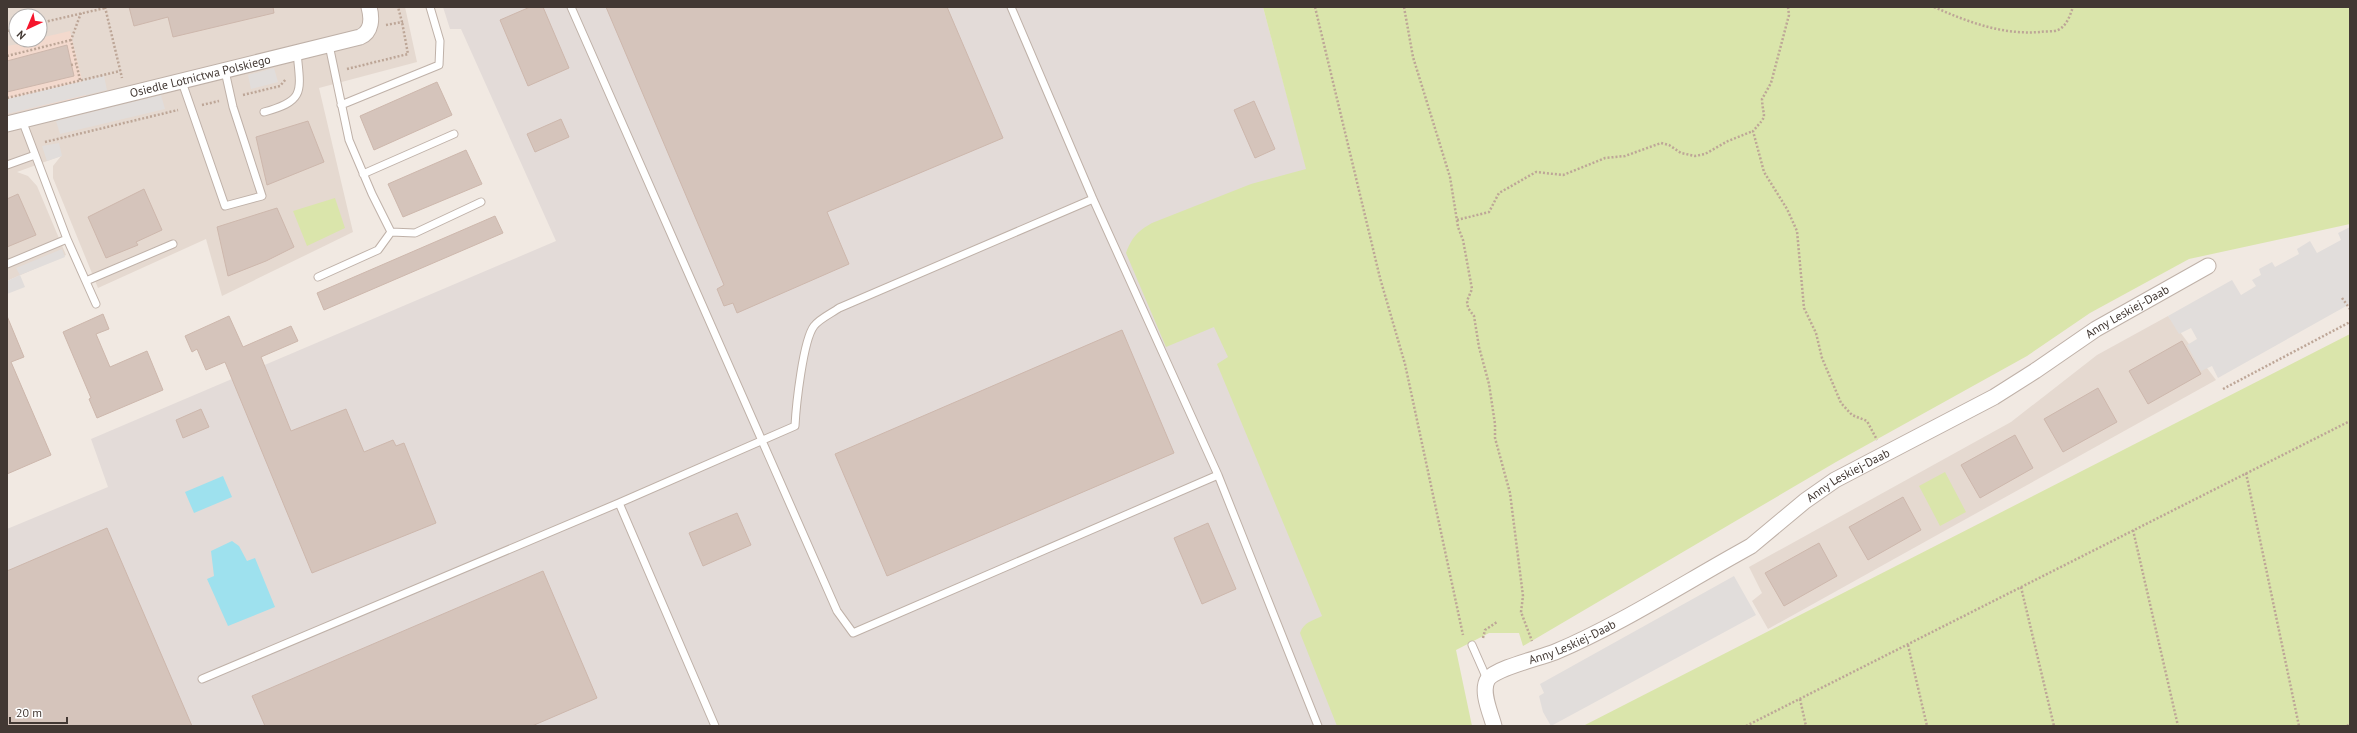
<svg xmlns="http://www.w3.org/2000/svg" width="2357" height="733" viewBox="0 0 2357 733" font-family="'PT Sans',sans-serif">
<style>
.residential{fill:#e5d9d0;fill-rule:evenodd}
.commercial{fill:#f3d9cd}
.industrial{fill:#e3dbd8}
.green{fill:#dae5ab}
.parking{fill:#e1dddb}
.water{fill:#9ee1ee}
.building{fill:#d5c4bb;stroke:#cdb7ac}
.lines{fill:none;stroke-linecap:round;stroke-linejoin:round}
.service-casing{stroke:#bfb1a8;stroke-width:9}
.minor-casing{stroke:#bfb1a8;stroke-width:17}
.path{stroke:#bda697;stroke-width:2.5;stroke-dasharray:2 2;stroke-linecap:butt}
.service{stroke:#fff;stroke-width:7}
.minor{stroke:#fff;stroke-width:15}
.labels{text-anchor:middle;stroke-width:3;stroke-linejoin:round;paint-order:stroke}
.street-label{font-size:12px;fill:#423833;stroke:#fff}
</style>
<rect width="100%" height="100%" fill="#f1e9e2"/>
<!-- residential -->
<path class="residential" d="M7,7H405L417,62L319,88L353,232L222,296L206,239L98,288L53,178V166L61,156L17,172L28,176L37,186L66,255L7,281ZM16,16H40V40H16Z
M2168,316L2216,380L1768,629L1752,601L1762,593L1749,567L2011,422L2097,355Z"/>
<!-- commercial -->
<path class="commercial" d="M70,31L86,96L7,114V46L40,40V38Z"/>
<!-- industrial -->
<path class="industrial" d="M443,7H1263L1457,726H7V529L108,487L91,439L556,241L461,29H450Z"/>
<!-- green -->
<path class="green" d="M1263,7H2350V224L2189,259L2090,313L2027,356L1836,462L1523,646L1519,633H1489L1456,650L1472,726H1337L1300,633C1304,622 1312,621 1322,616L1217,364L1228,357L1214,327L1166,347L1126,253C1132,237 1138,231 1152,223L1251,184L1306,169Z
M335,198L345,228L307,246L293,211Z
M2350,334V726H1583Z
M1945,472L1966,512L1940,526L1919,486Z"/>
<!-- parking -->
<path class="parking" d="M274,68L278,82L251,89L248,75Z
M104,76L107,90L7,114V99Z
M161,95L165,109L60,134L56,121Z
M59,143L62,156L47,161L42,146Z
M2350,227V303L2348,305L2218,378L2212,366L2201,371L2187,345L2197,339L2191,328L2179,334L2168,316L2232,280L2241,295L2256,286L2252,280L2261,275L2259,269L2272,262L2275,267L2299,254L2297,249L2310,241L2317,253L2341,240L2338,233Z
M62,249L65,257L20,275L25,287L7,294V281L20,275L16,268Z
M1734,576L1756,615L1551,726L1543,712L1539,696L1544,693L1540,684Z"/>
<!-- water -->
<path class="water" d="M223,476L232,497L194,513L185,492Z
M232,541L239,546L247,561L255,558L275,607L228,626L207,579L214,576L211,551Z"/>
<!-- building -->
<path class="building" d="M129,7H273L274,13L173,37L168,17L134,26Z
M530,7H543L569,68L528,86L500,20Z
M606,7H947L1003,138L827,212L849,264L737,313L733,303L724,306L717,289L724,285Z
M67,45L74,76L7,92V61Z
M437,82L452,115L374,150L360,116Z
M1254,101L1275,149L1255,158L1234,110Z
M561,119L569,137L535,152L527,134Z
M308,121L324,162L267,185L256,137Z
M466,150L482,184L403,217L388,184Z
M144,189L162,230L136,242L138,245L106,258L88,217Z
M18,194L36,235L7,247V199Z
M277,208L294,247L266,261L228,276L217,227Z
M495,216L503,233L324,310L317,293Z
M103,314L109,329L96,334L110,367L147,351L163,390L97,418L89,399L91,398L63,332Z
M7,316L24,357L11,362L51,455L7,474Z
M229,316L243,347L291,326L298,341L261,357L291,431L346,409L364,452L393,440L396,446L404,443L436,523L312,573L225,362L206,370L197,349L192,352L185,336Z
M1122,330L1174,453L887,576L835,454Z
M2182,341L2201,374L2148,404L2129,371Z
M2098,388L2117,422L2063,452L2044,419Z
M201,409L209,427L183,438L176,420Z
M2015,435L2033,468L1980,498L1961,465Z
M1903,497L1921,530L1868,560L1849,527Z
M737,513L751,545L703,566L689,533Z
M1208,523L1236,589L1202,604L1174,538Z
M107,528L192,726H7V571Z
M1819,543L1837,576L1784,606L1765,573Z
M543,571L597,698L532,726H265L252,696Z"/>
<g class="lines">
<!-- service casing -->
<g class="service-casing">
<path id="service" d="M571,7L837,611L853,633L1218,475
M1011,7L1093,199L1218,475L1318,726
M329,45L349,140L372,194L391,232L415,233L481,202
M182,82L225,206L262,196L233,107L225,71
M341,105L439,65L440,41L430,7
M264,112C305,101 301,92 297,53
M22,120L67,239L96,304
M7,165L35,155
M363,174L454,134
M7,264L67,239
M318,277L378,250L391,232
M86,281L173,244
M619,503L715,726
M1472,645L1487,679
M202,679L619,503L795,426C796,406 803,340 814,326C819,319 832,313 839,308L1093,199"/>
</g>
<!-- minor casing -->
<g class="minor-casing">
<g id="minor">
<path id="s1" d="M7,124L360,37C372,32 372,18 369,7"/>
<path id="s2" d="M1494,726C1491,714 1480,691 1488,679C1496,668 1540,658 1555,652C1615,627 1678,587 1735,555L1751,546L1805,501L1835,480L1994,397L2035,371L2096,329L2208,266"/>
</g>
</g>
<!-- path -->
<path class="path" d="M105,7L122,78
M1315,7L1380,278L1405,364L1463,635
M1404,7L1413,57L1450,177L1458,227L1463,240L1472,289L1467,301L1468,308L1474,316L1479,347L1489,384L1495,424V438L1510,493L1523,596L1521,612L1532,641
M1788,7L1789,15L1771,83L1762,99C1763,120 1769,113 1753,131L1764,172L1787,209L1797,231L1804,308L1816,333L1822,358L1841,403L1852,415L1867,421L1877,440
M1934,7C1968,22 2002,35 2040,32C2046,31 2054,32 2058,30C2067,26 2070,15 2073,7
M40,23L105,8
M386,25L402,22L398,7
M7,31L16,29
M7,56L71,40
M71,65L76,64
M347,69L408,54L402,22
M80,80L71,40L81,13
M243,95L280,86L286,79
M7,98L120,71
M202,105L219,101
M45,142L178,110
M1457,220L1489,212L1499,193L1536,172L1563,175L1605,158L1625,156L1661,143L1669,145L1681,153L1695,156L1705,154L1728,141L1753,131
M2342,298L2350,309
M2223,389L2350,322
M2246,473L2299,726
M2133,530L2178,726
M2021,587L2054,726
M1483,638L1485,630L1497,622
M1908,645L1927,726
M1800,699L1806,726
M1746,726L2350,421
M2347,726L2350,724"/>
<!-- service -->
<use href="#service" class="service"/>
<!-- minor -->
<use href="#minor" class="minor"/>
</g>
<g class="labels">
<!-- street labels -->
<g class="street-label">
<text dy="4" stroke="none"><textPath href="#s1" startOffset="199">Osiedle Lotnictwa Polskiego</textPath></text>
<text dy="4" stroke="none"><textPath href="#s2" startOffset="789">Anny Leskiej-Daab</textPath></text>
<text dy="4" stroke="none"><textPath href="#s2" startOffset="465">Anny Leskiej-Daab</textPath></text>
<text dy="4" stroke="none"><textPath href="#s2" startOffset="141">Anny Leskiej-Daab</textPath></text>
</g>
</g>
<!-- border -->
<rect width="2357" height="733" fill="none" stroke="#423833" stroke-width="16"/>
<!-- north arrow -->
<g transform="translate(28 28) rotate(224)"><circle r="19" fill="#ffffff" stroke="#b3afad"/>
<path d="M0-3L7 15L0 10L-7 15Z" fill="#f5152c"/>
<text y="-6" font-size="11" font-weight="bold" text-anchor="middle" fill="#423833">N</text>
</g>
<!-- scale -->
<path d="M10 717v6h57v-6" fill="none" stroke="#423833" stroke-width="2"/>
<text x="16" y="717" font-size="12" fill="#423833" stroke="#ffffff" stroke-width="3" paint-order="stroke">20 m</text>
</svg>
